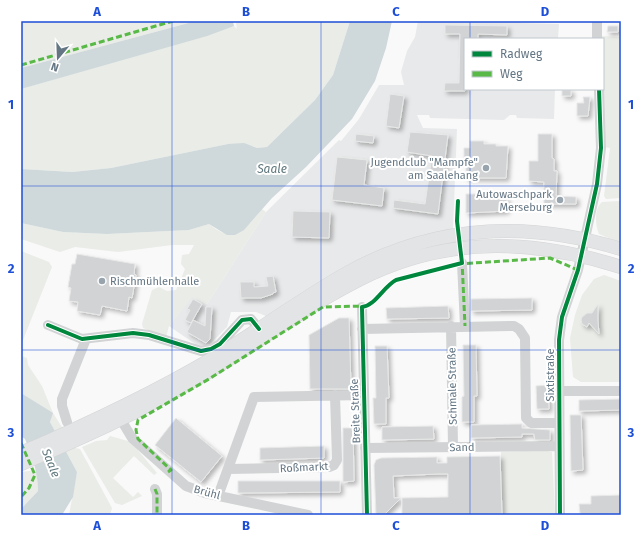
<svg xmlns="http://www.w3.org/2000/svg" width="642" height="536" viewBox="0 0 642 536" font-family="'Fira Sans',sans-serif">
<style>
.built{fill:#e8e9ea}
.green{fill:#e9ece7}
.water{fill:#cfd8da}
.building{fill:#d1d3d4;stroke:#e8e8e8;filter:url(#shadow)}
.lines{fill:none;stroke-linecap:round;stroke-linejoin:round}
.major-casing{stroke:#d4d5d7;stroke-width:14}
.minor{stroke:#d1d3d4;stroke-width:10}
.major{stroke:#e3e4e5;stroke-width:13}
.quiet{stroke:#58b947;stroke-width:3;stroke-dasharray:6 3;stroke-linecap:butt}
.cycleway-casing{stroke:#fff;stroke-width:6}
.cycleway{stroke:#00873e;stroke-width:4}
.grid{fill:none;stroke:#1d4ed8;stroke-width:1;stroke-opacity:0.55}
.poi-dot{fill:#98a4ad;stroke:#fff;stroke-width:1.5}
.labels{text-anchor:middle;stroke-width:4;stroke-linejoin:round;paint-order:stroke}
.poi-label{font-size:11px;fill:#647684;stroke:#fff;text-anchor:end}
.street-label{font-size:11px;fill:#647684;stroke:#fff}
.water-label{font-size:12px;font-style:italic;fill:#5e767d;stroke:#fff}
.neatline{fill:none;stroke:#1d4ed8;stroke-width:1.5}
.grid-label{font-size:13px;text-anchor:middle;font-weight:bold;fill:#1d4ed8}
</style>
<defs>
<filter id="shadow"><feDropShadow dx="3" dy="3" stdDeviation="2" flood-color="#0004"/></filter>
</defs>
<rect width="100%" height="100%" fill="#f9f9f9"/>
<!-- built -->
<path class="built" d="M418,21H519L520,23L559,24L558,39H465V89H555L554,119L517,118L516,115H510L504,120L430,118L429,115H417L423,128L457,129L453,229L447,230V232L268,317L256,312H231L227,327L208,346H198L169,326L192,296L207,304L266,212L339,140L341,141L359,119L379,85H404L401,72L407,51L415,37Z"/>
<!-- green -->
<path class="green" d="M21,21H196L21,68Z
M244,21H350L333,75L315,100L267,147L257,148L253,146L228,144L111,168L72,172L21,169V89L234,26L237,29L236,23Z
M601,36L621,37V198L606,199L604,196L610,148L604,147L603,39H601Z
M621,201V243L599,234C595,224 594,209 602,202Z
M262,209L266,212L207,304L192,297L169,326L166,337L143,328L142,324L152,290L159,287L167,291L176,290L185,269L181,264L182,255L189,254L194,245H172L118,252L75,247L60,252L21,239V223L63,232L107,234L189,230L209,224C235,245 244,231 262,209Z
M21,251L49,262L52,267L21,345Z
M604,275L621,281V382H581L573,377L570,338L575,315L582,295L594,279Z
M21,356L27,358L28,365L42,386L53,413L75,448L80,449L112,508L110,515H69L77,472L50,422L52,413L21,393Z
M110,436L131,442L157,473L154,475L134,456L113,478L133,497L138,492L142,496L122,505L115,503L82,447L96,441L107,440Z
M541,450L552,452L555,515H501V452Z
M37,470L38,491L21,509V472Z"/>
<!-- water -->
<path class="water" d="M196,21H235L233,22L234,26L207,36L21,89V68Z
M350,21H392L386,48L375,81L352,119L306,167L272,198L244,230L235,235H227L209,224L189,230L107,234L63,232L21,223V169L72,172L111,168L228,144L244,143L257,148L267,147L315,100L333,75Z
M21,393L53,413L50,422L77,472L73,497L62,515H21V509L38,491C38,471 32,457 25,439L21,436Z"/>
<!-- building -->
<path class="building" d="M445,25L507,26V35L478,34V39H465V91H444L445,83H459L460,34H445Z
M608,26H618V32H607Z
M562,90H571V96H562Z
M390,94L404,96L399,128L386,126Z
M583,97H590L588,116H577V103H584Z
M410,132L448,135L438,214L393,208L394,200L425,204L432,156L407,152Z
M356,134L374,136L373,143L355,141Z
M538,134H552V158L554,159V171H557L556,196L576,197V204H544V182L529,181V161H538Z
M470,141H484V144H496V146H508L506,178H466V158H464V148H470Z
M337,157L367,160L364,185L384,188L382,206L332,200Z
M466,194H482V198H507L506,211L466,213Z
M293,211L330,212L329,238L292,237Z
M77,254L135,264L134,274L136,275L132,298L129,297L127,311L102,306L100,315L77,311L78,302L69,301L71,288L68,287L72,264H75Z
M273,276L276,292L273,293V294L261,298H241L240,282H254V287L268,286L266,277Z
M532,298V310L471,311V299Z
M193,299L202,304L191,323L185,320L190,310L187,309Z
M598,304V321L599,334L589,323L587,327L582,324L581,320L582,317L587,313H592Z
M448,306L449,318L387,319L386,308Z
M206,307H212L210,339L206,343L187,332L193,320L205,326Z
M339,318H349L351,389H310L309,335Z
M463,345H476L477,396H474V422H462V397L464,396Z
M375,346H387L389,398H386V424H374L373,398H376Z
M548,385L549,409H537L536,386Z
M621,399V410L579,411V400Z
M570,415H581L583,470L571,471Z
M176,418L222,456L201,482L155,445Z
M522,424V428L550,430V440H535L534,434H522V437L471,438V425Z
M433,426L434,439L382,440V427Z
M343,428H353L354,481L343,482Z
M324,446V458L260,460V448Z
M500,456L502,514L402,515V498L448,497V474H437L393,476L394,498H401L384,515H376L374,465L376,460L381,458L437,457V463H447V457Z
M238,481H340V492L238,493Z
M621,495V514L583,515L580,513L579,504H591V496Z"/>
<g class="lines">
<!-- major casing -->
<g class="major-casing">
<path id="major" d="M21,453C86,425 152,394 213,358C258,331 301,299 347,273C435,224 526,220 621,249
M21,464C79,439 138,413 193,381C252,347 308,304 371,274C453,236 536,240 621,267"/>
</g>
<!-- minor -->
<path class="minor" d="M597,39V21
M462,263L465,326
M362,307L367,515
M48,325L82,339L133,333L149,335L201,351L211,349L220,344L242,320L251,319L259,329
M451,326L453,447
M362,329L514,326L519,329L525,338L526,418L531,423H558
M559,391H621
M117,413L132,438L186,486L205,493L308,515
M67,422L62,406V399L86,339
M365,448L559,446
M228,469L329,467L334,465L337,460L335,395
M155,489L157,494V515
M218,496L254,397L364,395
M560,515L559,340L562,317L578,270L597,184L601,148L599,89"/>
<!-- major -->
<use href="#major" class="major"/>
<!-- quiet -->
<path class="quiet" d="M21,65L173,21
M462,260L465,326
M458,264L550,258L578,270
M21,443L35,475L29,488L21,497
M168,472L171,470L138,439L136,430L138,420L209,379L323,307L365,306
M155,489L157,494V515"/>
<!-- cycleway casing -->
<g class="cycleway-casing">
<path id="cycleway" d="M48,325L82,339L133,333L149,335L201,351L211,349L220,344L242,320L251,319L259,329
M367,515L362,307C376,305 383,287 396,280L462,263L457,221L458,201
M560,515L559,340L562,317L578,270L597,184L601,148L599,89"/>
</g>
<!-- cycleway -->
<use href="#cycleway" class="cycleway"/>
</g>
<!-- grid -->
<path class="grid" d="M172,21V515M321,21V515M470,21V39M470,89V515M21,186H621M21,350H621"/>
<!-- markers -->
<g class="poi-dot">
<circle cx="486" cy="168" r="4"/>
<circle cx="560" cy="200" r="4"/>
<circle cx="102" cy="281" r="4"/>
</g>
<g class="labels">
<!-- poi labels -->
<g class="poi-label">
<text x="478" y="166">Jugendclub "Mampfe"<tspan x="478" dy="13">am Saalehang</tspan></text>
<text x="552" y="198">Autowaschpark<tspan x="552" dy="13">Merseburg</tspan></text>
<text x="110" y="285" text-anchor="start">Rischmühlenhalle</text>
</g>
<!-- street labels -->
<g class="street-label">
<text transform="translate(550 375) rotate(-90)" y="4">Sixtistraße</text>
<text transform="translate(452 386) rotate(-91)" y="4">Schmale Straße</text>
<text transform="translate(355 411) rotate(-92)" y="4">Breite Straße</text>
<text transform="translate(462 447) rotate(-1)" y="4">Sand</text>
<text transform="translate(304 467) rotate(-3)" y="4">Roßmarkt</text>
<text transform="translate(207 492) rotate(15)" y="4">Brühl</text>
</g>
<!-- water labels -->
<g class="water-label">
<text x="272" y="173">Saale</text>
<text transform="translate(51 463) rotate(68)" y="4">Saale</text>
</g>
</g>
<!-- border -->
<rect width="642" height="536" fill="none" stroke="#ffffff" stroke-width="44"/>
<!-- legend -->
<rect x="464" y="38" width="140" height="52" fill="#ffffff" stroke="#c1c8ce"/>
<rect x="472" y="51" width="20" height="6" fill="#00873e" stroke="#c1c8ce"/>
<text x="500" y="58" font-size="12" fill="#647684">Radweg</text>
<rect x="472" y="71" width="20" height="6" fill="#58b947" stroke="#c1c8ce"/>
<text x="500" y="78" font-size="12" fill="#647684">Weg</text>
<!-- north arrow -->
<g transform="translate(58 58) rotate(199)" stroke="#ffffff" stroke-width="3" paint-order="stroke">
<path d="M0-3L7 15L0 10L-7 15Z" fill="#647684"/>
<text y="-6" font-size="11" font-weight="bold" text-anchor="middle" fill="#647684">N</text>
</g>
<rect x="22" y="22" width="598" height="492" class="neatline"/>
<g class="grid-label">
<text x="97" y="16">A</text>
<text x="246" y="16">B</text>
<text x="396" y="16">C</text>
<text x="545" y="16">D</text>
<text x="11" y="109">1</text>
<text x="631" y="109">1</text>
<text x="11" y="273">2</text>
<text x="631" y="273">2</text>
<text x="11" y="437">3</text>
<text x="631" y="437">3</text>
<text x="97" y="530">A</text>
<text x="246" y="530">B</text>
<text x="396" y="530">C</text>
<text x="545" y="530">D</text>
</g>
</svg>
